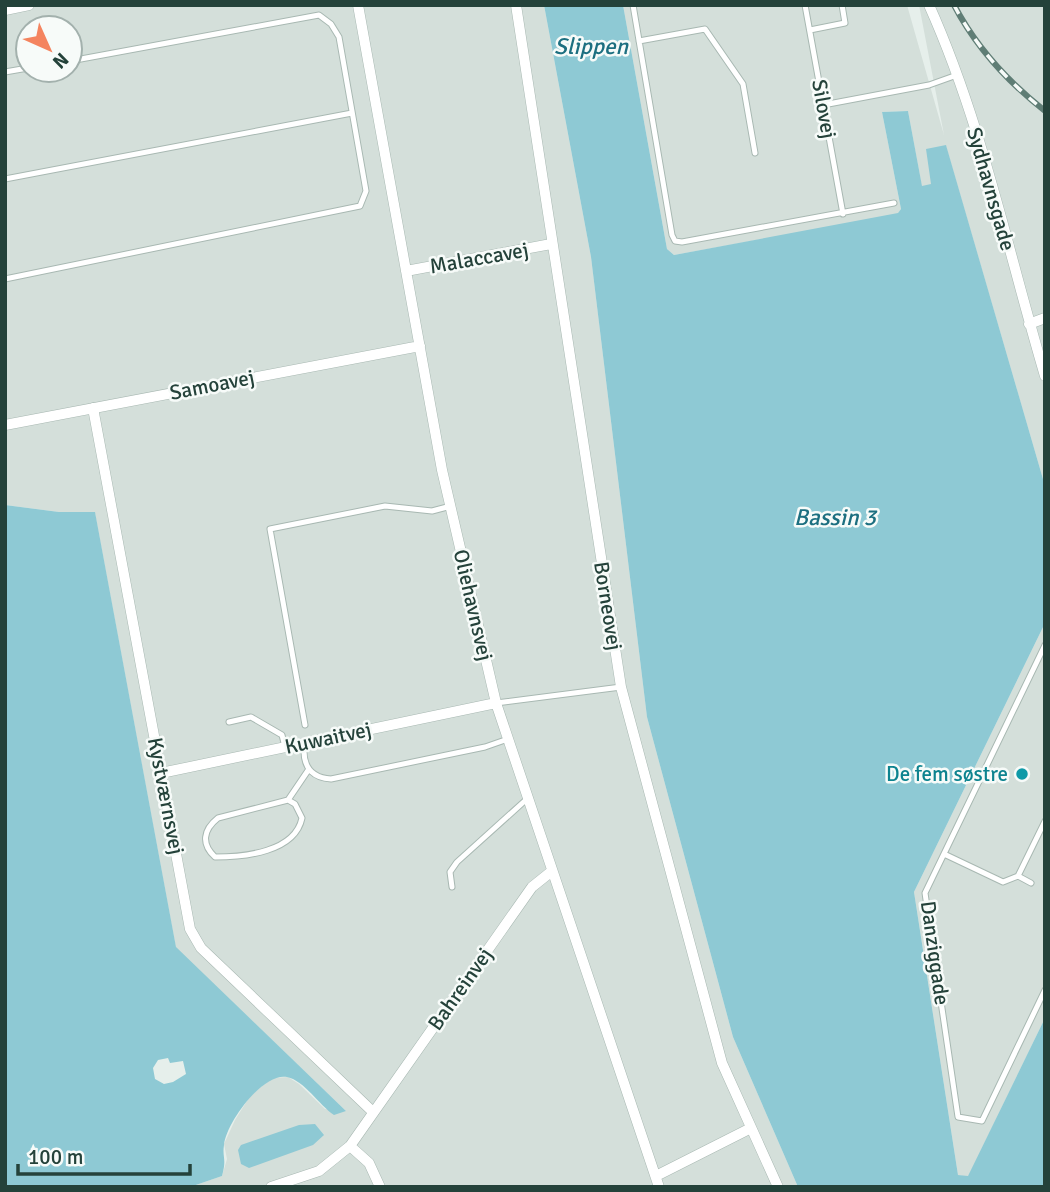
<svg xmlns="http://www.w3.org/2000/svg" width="1050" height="1192" viewBox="0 0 1050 1192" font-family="Signika,sans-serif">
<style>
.built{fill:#d4dfda;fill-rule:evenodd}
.water{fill:#8ec9d4;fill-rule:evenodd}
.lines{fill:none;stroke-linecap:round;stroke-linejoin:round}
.service-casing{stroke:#a8b8b2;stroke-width:7}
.minor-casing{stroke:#a8b8b2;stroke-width:11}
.service{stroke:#fff;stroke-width:5}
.minor{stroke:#fff;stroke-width:10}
.rail-casing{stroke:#5f7d75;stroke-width:6}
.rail{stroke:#f7fbf9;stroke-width:3.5;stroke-dasharray:10;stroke-linecap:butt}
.culture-dot{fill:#0f9aa8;stroke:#f7fbf9;stroke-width:2.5}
.labels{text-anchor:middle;stroke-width:5;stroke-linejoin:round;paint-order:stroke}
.street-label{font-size:21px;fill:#24423a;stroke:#f7fbf9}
.culture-label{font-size:21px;fill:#0d838f;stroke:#f7fbf9;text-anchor:end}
.water-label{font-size:23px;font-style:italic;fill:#1c6f80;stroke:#f7fbf9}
</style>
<rect width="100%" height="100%" fill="#e6efeb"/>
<!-- built -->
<path class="built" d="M5,5H544L591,257L647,717L733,1037L798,1187H190L222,1176L227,1159L224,1144L235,1120L250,1096L272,1078L288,1077L299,1084L325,1109L346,1111L176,948L95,513L59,512L5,505ZM28,28H70V70H28Z
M623,5H907L944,135L919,5H1045V486L946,146L931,185L922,187L908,111L882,112L901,209L897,215L674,255L667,249Z
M1045,623V1018L968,1177L958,1175L914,892Z"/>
<!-- water -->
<path class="water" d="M544,5H623L667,249L674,255L898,213L901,209L882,112L908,111L922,186L931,184L926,149L946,145L1045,486V623L914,892L958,1175L968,1176L1045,1018V1187H798L733,1037L647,717L591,257Z
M5,505L59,512H95L176,947L346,1111L334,1115C319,1105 305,1081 287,1077C263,1072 226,1123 224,1145C222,1158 227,1158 222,1176L190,1187H5ZM168,1058L170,1063L183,1061L186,1074L173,1082L164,1084L155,1079L153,1068L158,1060Z
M315,1124L324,1135L313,1145L249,1168L241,1164L238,1150L241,1145L299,1125Z"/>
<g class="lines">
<!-- service casing -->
<g class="service-casing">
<path id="service" d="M633,5L672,235L675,241L682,242L894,203
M805,5L843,214
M810,30L845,23L842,5
M639,41L705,29L743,84L755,153
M5,72L28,68
M823,105L929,85L957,75
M5,179L352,113
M5,279L360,206L366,191L339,37L331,24L319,15L70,61
M1045,645L925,893L958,1117L982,1121L1045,990
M496,703L621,687
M229,722L251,717L282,735L285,747
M305,725L270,529L385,506L432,511L451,506
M309,744L304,751C304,769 314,778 331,779L485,747L508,739
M288,800L295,804L302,818C295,852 245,857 215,857C201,844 203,830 218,818L288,800L309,769
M944,854L1003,882L1018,876L1045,821
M1018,876L1031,883
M452,887L450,872L457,862L528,798"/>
</g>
<!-- minor casing -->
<g class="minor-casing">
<path id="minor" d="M358,5L442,470L496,703L659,1187
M516,5L621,687L722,1063L778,1187
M929,5C982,123 1008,252 1045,376
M5,10L29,5
M406,271L551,244
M1029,324L1045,318
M93,408L190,929L201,948L373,1112
M5,425L420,346
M161,773L496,703
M350,1146L369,1163L380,1187
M656,1176L751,1128
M271,1187L319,1171L350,1146L532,887L552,871"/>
</g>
<!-- service -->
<use href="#service" class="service"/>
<!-- minor -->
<use href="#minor" class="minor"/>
<!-- rail casing -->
<g class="rail-casing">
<path id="rail" d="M954,5C976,47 1008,82 1045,111"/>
</g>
<!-- rail -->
<use href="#rail" class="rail"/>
</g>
<!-- markers -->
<circle class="culture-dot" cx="1022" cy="774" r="7"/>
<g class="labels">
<!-- street labels -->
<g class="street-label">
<text transform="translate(824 109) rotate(80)" y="7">Silovej</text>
<text transform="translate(991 189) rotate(74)" y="7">Sydhavnsgade</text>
<text transform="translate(479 258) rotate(-10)" y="7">Malaccavej</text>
<text transform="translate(212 385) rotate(-11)" y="7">Samoavej</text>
<text transform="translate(473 605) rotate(77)" y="7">Oliehavnsvej</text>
<text transform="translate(608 606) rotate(81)" y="7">Borneovej</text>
<text transform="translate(328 738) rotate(-12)" y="7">Kuwaitvej</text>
<text transform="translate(166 796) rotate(79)" y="7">Kystværnsvej</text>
<text transform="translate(935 953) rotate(82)" y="7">Danziggade</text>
<text transform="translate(460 989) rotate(-55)" y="7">Bahreinvej</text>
</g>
<!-- culture labels -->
<g class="culture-label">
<text x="1008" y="781">De fem søstre</text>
</g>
<!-- water labels -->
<g class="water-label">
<text x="591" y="54">Slippen</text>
<text x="835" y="525">Bassin 3</text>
</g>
</g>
<!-- border -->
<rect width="1050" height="1192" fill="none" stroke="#24423a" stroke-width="14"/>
<!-- north arrow -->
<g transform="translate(49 49) rotate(135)"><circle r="33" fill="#f7fbf9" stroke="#a3b1ad" stroke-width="2"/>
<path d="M0-5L12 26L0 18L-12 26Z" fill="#f4845f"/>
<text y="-10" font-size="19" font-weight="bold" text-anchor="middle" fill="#24423a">N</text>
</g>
<!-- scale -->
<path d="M18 1164v10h172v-10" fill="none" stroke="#24423a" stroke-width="3.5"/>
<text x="28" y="1164" font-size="21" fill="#24423a" stroke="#f7fbf9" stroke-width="5" paint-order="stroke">100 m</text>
</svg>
